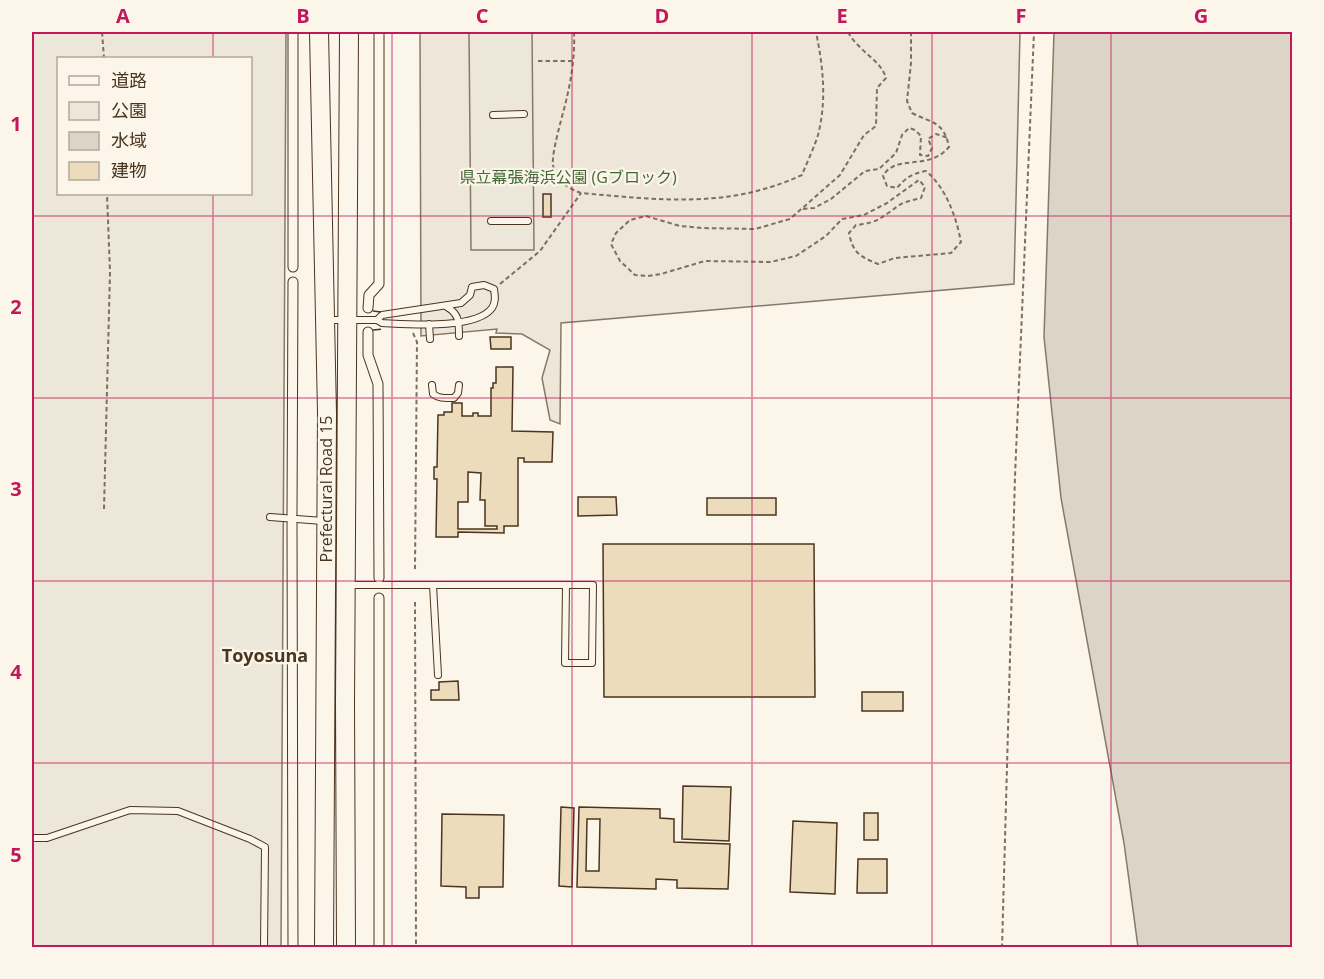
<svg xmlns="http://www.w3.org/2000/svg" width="1324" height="979" viewBox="0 0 1324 979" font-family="'Open Sans','Noto Sans JP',sans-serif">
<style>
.green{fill:#ede6d9;stroke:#887966;stroke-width:1.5}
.parking{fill:#ede7d9;stroke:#887966;stroke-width:1.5;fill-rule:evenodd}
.water{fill:#dcd4c6;stroke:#887966;stroke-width:1.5}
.building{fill:#ecdcbc;stroke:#4a3520;stroke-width:1.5;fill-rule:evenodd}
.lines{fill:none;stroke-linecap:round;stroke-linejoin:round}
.service-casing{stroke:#4a3520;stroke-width:8}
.pedestrian-casing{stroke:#4a3520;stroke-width:11}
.primary-casing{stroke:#4a3520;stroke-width:20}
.path{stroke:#7f6f5c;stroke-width:2;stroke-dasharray:4.5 3;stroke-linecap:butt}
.service{stroke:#fbf6e9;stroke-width:6}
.pedestrian{stroke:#fbf6e9;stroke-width:9}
.primary{stroke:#fbf6e9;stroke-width:18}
.fence{stroke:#4a3520;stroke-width:1.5;stroke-dasharray:8 3;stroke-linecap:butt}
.grid{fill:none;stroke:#c2185b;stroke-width:1.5;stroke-opacity:0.55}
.labels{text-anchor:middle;stroke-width:4.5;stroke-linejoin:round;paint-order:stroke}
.park-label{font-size:16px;fill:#436837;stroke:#fbf6e9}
.street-label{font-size:16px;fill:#4a3520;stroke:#fbf6e9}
.neighbourhood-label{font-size:18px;font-weight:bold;fill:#4a3520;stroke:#fbf6e9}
.neatline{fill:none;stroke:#c2185b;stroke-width:2}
.grid-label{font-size:20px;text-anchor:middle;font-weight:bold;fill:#c2185b}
</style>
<rect width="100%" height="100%" fill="#fbf6e9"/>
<!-- green -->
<path class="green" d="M420,32H1020L1014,284L561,323L560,424L550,420L542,378L550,350L522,334L496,333L497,329L421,336Z"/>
<!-- parking -->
<path class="parking" d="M32,32H286L281,947H32ZM58,58H250V194H58Z
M469,32H532L534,250H471Z"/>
<!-- water -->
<path class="water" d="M1054,32H1292V947H1138L1124,843L1061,498L1044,337Z"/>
<!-- building -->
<path class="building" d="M543,194H551V217H543Z
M490,337H511V349H491Z
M496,367H513L512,431L553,432L552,462H524V458H518V526H504V533L458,532V537H436L437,479H434V467H437L438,415H444V412H452V403H462V416H473V413H478V416H491V388H493V383H496ZM468,472L481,473L480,500H485V526H497V529H458V502H468Z
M578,497H616L617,515L578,516Z
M707,498H776V515H707Z
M603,544H814L815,697H604Z
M458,681L459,700H431V690H439V682Z
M862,692H903V711H862Z
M683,786L731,787L729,841L682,839Z
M561,807L574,808L572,887L559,886Z
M579,807L660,809V818L674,819V842L730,844L728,889L677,888V880L656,879V889L577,887ZM587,819H600L599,871H586Z
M864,813H878V840H864Z
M442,814L504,815L503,887H479V898H466V887L441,886Z
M793,821L837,823L835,894L790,892Z
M858,859H887V893H857Z"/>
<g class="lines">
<!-- service casing -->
<g class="service-casing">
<path id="service" d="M493,115L524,114
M491,221H528
M447,307C459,314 459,322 459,336
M326,320H377L382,323C407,324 476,330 492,308C496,302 495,296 494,289L484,285L472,287L470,295L461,303L382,315L377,320
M429,324L430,339
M432,385L433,394C440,399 445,398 454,398L458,393L459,385
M270,517L323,521
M347,585H593L592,663H565L566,585
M433,585L438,675
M32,838H47L130,810L178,811L250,839L265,847L264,948"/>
</g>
<!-- pedestrian casing -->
<g class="pedestrian-casing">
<path id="pedestrian" d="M293,267V32
M368,308L369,295L379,284V32
M368,332V355L378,384L379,578
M292,514L293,282
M292,523L293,948
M379,598V948"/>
</g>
<!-- primary casing -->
<g class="primary-casing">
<path id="primary" d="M319,32L327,413L324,948
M346,948L345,701L349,32"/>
</g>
<!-- path -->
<path class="path" d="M102,32L104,58
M574,32C575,53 572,75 567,97C564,111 551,153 553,165C555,180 569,189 581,193C660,200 728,209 802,175C807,162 814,148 818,135C827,100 823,66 816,32
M848,32C858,51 881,60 886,78L877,88L876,126L864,135L840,175L790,219L755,229L702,228L680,226L646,216L630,220L616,233L611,244L620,261L635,275L648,276L661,274L705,261L771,262L796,256L826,236L842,219L864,215L887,203L919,180L925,187L921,198C914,200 907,201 901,204C883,216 879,223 856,225L849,233C853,253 859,256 878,264L895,258L951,253L961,242C956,216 946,188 926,171C913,173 905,178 897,188L887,186L883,176C896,153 928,172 949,147C944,121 931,123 912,113L907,101L911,63V32
M538,61H573
M803,209L814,208L831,199L865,171L879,169L896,153L902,135L909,128L915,130L921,136L920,155L928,156L932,148L928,139L936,134L948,138
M500,284L540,251L581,193
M413,333L417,342L415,569
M104,509L110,272L107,194
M415,602L416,948
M1002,948L1015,476L1034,32"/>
<!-- service -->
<use href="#service" class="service"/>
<!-- pedestrian -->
<use href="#pedestrian" class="pedestrian"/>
<!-- primary -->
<use href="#primary" class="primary"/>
<!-- fence -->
<path class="fence" d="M373,311L382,312
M373,330L383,329"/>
</g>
<!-- grid -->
<path class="grid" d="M213,32V58M392,32V948M572,32V948M752,32V948M932,32V948M1111,32V948M213,194V948M32,216H1292M32,398H1292M32,581H1292M32,763H1292"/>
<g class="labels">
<!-- park labels -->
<g class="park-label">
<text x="568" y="183">県立幕張海浜公園 (Gブロック)</text>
</g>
<!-- street labels -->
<g class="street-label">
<text transform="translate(326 489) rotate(-90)" y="6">Prefectural Road 15</text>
</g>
<!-- neighbourhood labels -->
<g class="neighbourhood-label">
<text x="265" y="662">Toyosuna</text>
</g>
</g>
<!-- border -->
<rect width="1324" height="979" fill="none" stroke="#fbf6e9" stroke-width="66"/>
<!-- legend -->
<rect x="57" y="57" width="195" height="138" fill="#fbf6e9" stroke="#b4a999" stroke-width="1.5"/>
<rect x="69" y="76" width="30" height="9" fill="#fbf6e9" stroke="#b4a999" stroke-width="1.5"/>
<text x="111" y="87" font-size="18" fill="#4a3520">道路</text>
<rect x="69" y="102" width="30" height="18" fill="#ede6d9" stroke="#b4a999" stroke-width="1.5"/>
<text x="111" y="117" font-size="18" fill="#4a3520">公園</text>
<rect x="69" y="132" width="30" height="18" fill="#dcd4c6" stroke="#b4a999" stroke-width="1.5"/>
<text x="111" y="147" font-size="18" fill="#4a3520">水域</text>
<rect x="69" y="162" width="30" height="18" fill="#ecdcbc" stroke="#b4a999" stroke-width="1.5"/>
<text x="111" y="177" font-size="18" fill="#4a3520">建物</text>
<rect x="33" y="33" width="1258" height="913" class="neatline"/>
<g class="grid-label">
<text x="123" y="23">A</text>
<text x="303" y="23">B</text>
<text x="482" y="23">C</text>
<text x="662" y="23">D</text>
<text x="842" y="23">E</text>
<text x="1021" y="23">F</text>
<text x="1201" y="23">G</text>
<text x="16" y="131">1</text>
<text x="16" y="314">2</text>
<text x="16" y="496">3</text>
<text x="16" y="679">4</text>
<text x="16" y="862">5</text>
</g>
</svg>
